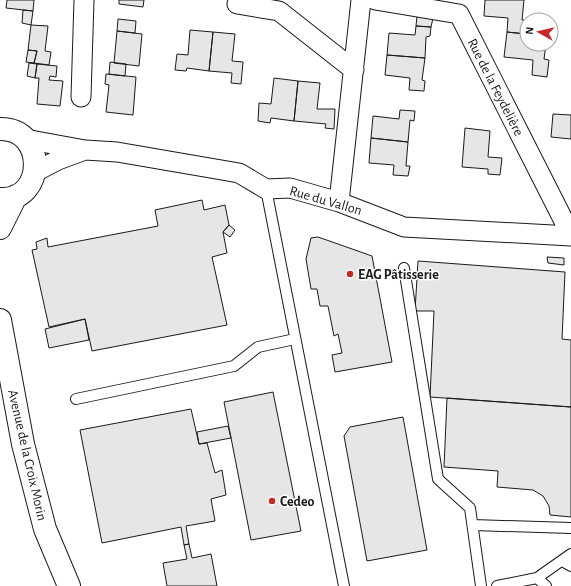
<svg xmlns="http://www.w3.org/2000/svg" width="571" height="586" viewBox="0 0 571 586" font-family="'Alegreya Sans',sans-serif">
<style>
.building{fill:#e6e6e6;stroke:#1a1a1a}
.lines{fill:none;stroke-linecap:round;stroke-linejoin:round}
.lane-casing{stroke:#1a1a1a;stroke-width:12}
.street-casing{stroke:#1a1a1a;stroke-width:21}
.secondary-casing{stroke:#1a1a1a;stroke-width:24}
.lane{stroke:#fff;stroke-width:10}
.street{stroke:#fff;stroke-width:19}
.secondary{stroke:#fff;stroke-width:22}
.poi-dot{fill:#c62828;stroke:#fff;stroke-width:1.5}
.labels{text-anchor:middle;stroke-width:3;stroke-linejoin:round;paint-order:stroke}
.street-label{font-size:14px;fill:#1a1a1a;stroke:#fff}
.poi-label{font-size:14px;font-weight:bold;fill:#1a1a1a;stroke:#fff;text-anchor:start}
</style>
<rect width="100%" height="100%" fill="#fff"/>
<!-- building -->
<path class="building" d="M7,0H34L33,11L6,8Z
M119,0H144L143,7L119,4Z
M485,0H524L522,20H526L525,34L507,32L508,18L484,16Z
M23,10L33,11L31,25L22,23Z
M417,16L433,18L431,27L416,26Z
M118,19L136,21L135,33L117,31Z
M31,25L48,26L45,51L51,52L49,65L34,63L37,51L28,50Z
M416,26L431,27L430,36L426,37L425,58L387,55L389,33L415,35Z
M190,30L213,32L209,71L187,68L186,71L175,70L177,54L188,55Z
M117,31L142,34L139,66L114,63Z
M213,32L235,34L232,61L243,62L241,84L231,83L232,73L209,71Z
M507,32L527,34V44H546L544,59L549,60L547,77L532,75L533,60L504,57Z
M28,50L37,51L34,63L26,62Z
M387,55L425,58L422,80L425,81L424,91L409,90L410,78L385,75Z
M110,62L126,64L125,76L109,74Z
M29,63L37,64L35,78L27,76Z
M37,64L57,66L56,77L50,76L49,80L63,81L60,106L37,104L39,78H35Z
M106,74L136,77L133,115L106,112L109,85L105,84Z
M274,78L298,81L294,121L271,118L270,123L258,121L259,103L271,104Z
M298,81L320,83L317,109H335L334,129L325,128L326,124L294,121Z
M400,110L415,111L414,121L410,120L408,142L371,138L373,116L399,119Z
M553,114L571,115V139L551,137Z
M465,128L490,131L488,157L502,158L500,175L488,174V169L462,167Z
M371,138L408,142L406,166H410L408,176L393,175L394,165L369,163Z
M202,200L204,210L225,205L229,225L223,232L227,253L212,257L227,325L92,351L85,319L49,327L32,250L37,249L36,242L47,238L48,247L158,226L155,210Z
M229,225L235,230L230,237L223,232Z
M318,237L372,256L392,362L335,372L332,355L342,353L338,334L334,336L328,306H320L317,289H311L306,259L311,238Z
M547,257L564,258V265L548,263Z
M418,261L565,272L562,339L571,340V407L430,397L434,311H415Z
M85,319L89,340L49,348L45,329Z
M273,392L301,531L251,540L224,402Z
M447,398L571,407V517L550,515L549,506L543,496L533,490L497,487L498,471L444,467Z
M191,409L199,444L207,443L215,473L222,470L226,495L211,499L215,521L186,526L189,544L184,545L181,527L102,543L80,430Z
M403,417L427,550L367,561L344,436L350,427Z
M228,426L231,438L199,444L197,432Z
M189,544L192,558L211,554L217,586H167L163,563L187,559L184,545Z"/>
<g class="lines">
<!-- lane casing -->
<g class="lane-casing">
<path id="lane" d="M266,189L344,586
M404,268L438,479L470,508L481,586
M76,399L234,366L258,347L295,339
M473,525L571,528
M562,561L571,566
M537,578L546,586
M497,586L537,578L571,554"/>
</g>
<!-- street casing -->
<g class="street-casing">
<path id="street" d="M375,0L459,14L571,235
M237,4L279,11L354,70
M81,97L84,0
M25,139L85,150L117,152L239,173L266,189L290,188L339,202L404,227L571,236
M35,172L58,160L85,150
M339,202L361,0"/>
</g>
<!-- secondary casing -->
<g class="secondary-casing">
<path id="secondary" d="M0,129C47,128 46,202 0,199
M0,228L16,196
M0,320L23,444L45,529L69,586"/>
</g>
<!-- lane -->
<use href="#lane" class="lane"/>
<!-- street -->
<use href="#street" class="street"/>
<!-- secondary -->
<use href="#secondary" class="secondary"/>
</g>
<!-- markers -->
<g class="poi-dot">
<circle cx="350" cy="274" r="4"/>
<circle cx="272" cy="501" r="4"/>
</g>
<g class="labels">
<!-- street labels -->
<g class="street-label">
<text transform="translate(496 87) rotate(63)" y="5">Rue de la Feydelière</text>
<text transform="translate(326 200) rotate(16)" y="5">Rue du Vallon</text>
<text transform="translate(28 455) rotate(77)" y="5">Avenue de la Croix Morin</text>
</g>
<!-- poi labels -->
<g class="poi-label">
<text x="358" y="279">EAG Pâtisserie</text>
<text x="280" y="506">Cedeo</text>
</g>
</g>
<!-- north arrow -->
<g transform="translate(539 32) rotate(278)"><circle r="19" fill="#ffffff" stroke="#a3a3a3"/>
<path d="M0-3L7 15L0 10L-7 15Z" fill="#c62828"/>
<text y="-6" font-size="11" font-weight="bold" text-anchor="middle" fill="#1a1a1a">N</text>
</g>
</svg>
